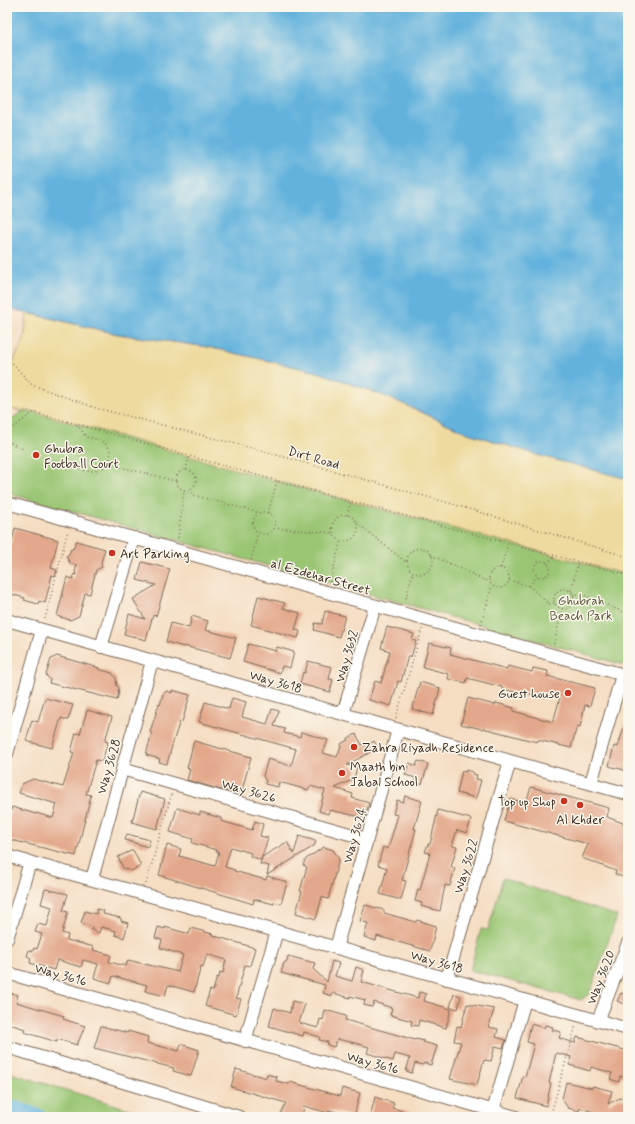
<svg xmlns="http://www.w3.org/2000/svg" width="635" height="1124" viewBox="0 0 635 1124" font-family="Mynerve,sans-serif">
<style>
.green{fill:#9ac673;stroke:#6a7848}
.sand{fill:#eeda9e;stroke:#94825e}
.water{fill:#63b2dd;stroke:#4f6e7e}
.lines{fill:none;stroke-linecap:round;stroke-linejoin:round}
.river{stroke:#63b2dd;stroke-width:16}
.building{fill:#e3a88b}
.minor-casing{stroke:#7c6957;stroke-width:14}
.path{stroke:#7c6957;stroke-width:1.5;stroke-dasharray:1 3;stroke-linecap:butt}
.minor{stroke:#fff;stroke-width:12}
.poi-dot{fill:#c8321e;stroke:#fbf7ec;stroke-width:1.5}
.labels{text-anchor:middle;stroke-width:3;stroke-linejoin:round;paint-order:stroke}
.poi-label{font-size:13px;fill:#3b2a1e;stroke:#fbf7ec;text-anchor:start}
.street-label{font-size:13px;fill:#3b2a1e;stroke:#fbf7ec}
.park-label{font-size:13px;fill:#585938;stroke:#fbf7ec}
</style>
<rect width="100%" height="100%" fill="#fbf7ec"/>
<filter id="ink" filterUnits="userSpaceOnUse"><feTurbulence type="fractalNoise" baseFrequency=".025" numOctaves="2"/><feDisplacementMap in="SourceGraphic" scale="8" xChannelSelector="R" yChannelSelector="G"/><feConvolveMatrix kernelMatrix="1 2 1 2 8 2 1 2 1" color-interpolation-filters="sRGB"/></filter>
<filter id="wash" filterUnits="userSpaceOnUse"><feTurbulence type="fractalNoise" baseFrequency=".012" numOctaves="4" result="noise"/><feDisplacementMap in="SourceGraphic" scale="16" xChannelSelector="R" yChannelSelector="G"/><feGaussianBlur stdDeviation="0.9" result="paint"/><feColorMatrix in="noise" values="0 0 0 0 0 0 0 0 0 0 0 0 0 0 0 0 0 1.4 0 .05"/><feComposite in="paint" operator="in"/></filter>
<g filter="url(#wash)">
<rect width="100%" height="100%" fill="#f5ddc2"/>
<!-- green -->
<path class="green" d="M23,411L34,412L276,481L628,575V666L7,493V422Z
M503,878L617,916L590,993L581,1000L470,970L481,929L488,930Z
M7,1072L155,1117H7Z"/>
<!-- sand -->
<path class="sand" d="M27,313L118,334L208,347L318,372L390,398L468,433L541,456L628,479V575L276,481L34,412L7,409V373L24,340Z"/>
<!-- water -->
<path class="water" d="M7,7H628V479L541,456L468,433L390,398L318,372L208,347L118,334L7,308Z"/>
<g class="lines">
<!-- river -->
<path class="river" d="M7,1106L39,1117"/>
</g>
<g id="blocks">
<!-- building -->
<path class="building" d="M15,528L58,540L51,568L57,570L55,576L52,575L45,603L39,601L38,604L24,600L25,598L7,593V545L11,546Z
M76,541L105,549L101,563L102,567L96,570L90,594L85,593L79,616L70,620L57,616L67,577L73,579L74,574L76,575L75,572L77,565L70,563L66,556L69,554L71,549H73Z
M142,562L170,569L156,616L153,615L146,640L124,634L129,614L145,619L133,599L156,585L137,580Z
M258,596L285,603L283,608L300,613L295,630L300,631L298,638L251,625Z
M325,611L345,616L339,637L314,630L315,623L322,624Z
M192,616L208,621L205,630L236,638L230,658L184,646V647L166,642L171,623L189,628Z
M387,627L414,634L412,640L416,641L411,657L408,656L401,682L398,681L391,706L369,700L375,681L381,683L390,651L381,648Z
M429,643L451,648L450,654L507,669L508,666L532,672L533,668L548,671L547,676L595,688L590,706L585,705L580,727L577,726L571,748L538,740L537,742L483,728L482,729L461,724L468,698L495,705L496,703L514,708L513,711L553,722L560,698L546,695L545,698L519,691V693L502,689V687L467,678L466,683L448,679L449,674L423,667Z
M248,644L276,651L277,647L294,652L290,668L282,666L280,673L243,662Z
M57,656L99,668L98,669L112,673L116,678L117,686L119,687L118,692H119L117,700L49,683L50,680L46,675L51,659Z
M308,661L332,667L329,679L333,680L330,692L300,684L303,672L305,673Z
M420,682L440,688L433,715L412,709Z
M172,690L190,695L182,722L180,721L174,739L167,764L159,762L160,759L146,755L152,733L150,732L159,704L160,705L163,694L167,691L172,693Z
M45,698L73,705L68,720L61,718L52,748L26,741L32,720L38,722Z
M232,698L246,702L242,717L267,724L272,709L279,711L274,726L285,729L284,733L300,737L301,732L328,740L323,753L337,757L342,743L348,740L347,739L356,734L362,745L365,743L366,746L374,741L378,748L347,765L357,767L354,779L335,788L353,794L352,798L369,803L365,818L330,810L328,814L319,811L325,790L310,786L308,790L279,782L278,787L265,784L266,781L263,776L268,759L291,766L296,749L199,722L205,702L229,709Z
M87,710L112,717L105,741L108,742L102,761L96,760L86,794L91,795L76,856L7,839V823L12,807L36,814V813L53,818L57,804L19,793L22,784L33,779L63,787L74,753L71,752L76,733L80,734Z
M626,720L628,721V771L609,766L614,746L618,747Z
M194,741L251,757L242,790L244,791L242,796L187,780L190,769L187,768Z
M418,761L428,764L422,784L415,782L416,778L405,775L409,763L416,766Z
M466,770L473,772V774L477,775L476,779L481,780L476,798L457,793L462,771L466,772Z
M531,787L609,808L607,817L628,825V879L615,874L616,871L582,858L588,844L504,821L510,799L526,803Z
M140,792L165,799L157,829L132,822Z
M405,796L422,801L414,829H416L402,880L406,881L401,900L380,894L387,868L378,865L383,847L388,849L398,815L393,814L397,800L403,802Z
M177,808L200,815V812L221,818V821L252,830L255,821L263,824L260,836L268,838L261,860L250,856L251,853L231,847L225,867L235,870L234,871L266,880L267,876L287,882L281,904L274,902V904L254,899L253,904L159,875L167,845L181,849L179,856L215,866L219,852H216L217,850L192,843L193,839L170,832Z
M438,810L471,819L467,833L457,830L452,846L457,847L451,867L455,868L450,886L445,885L440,911L421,906L422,903L415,901L418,889L420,890L430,853L425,852L428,844H430Z
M127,834L150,840L148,847L125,840Z
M299,836L316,841L314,846L267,875L269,866L260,864L262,857L287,842L294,854Z
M324,847L333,850L339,859L328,899L322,897L316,919L296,913L302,891H300L307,867L303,865L306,859Z
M133,850L141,866L131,871L123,868L118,857Z
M45,889L68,894L63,911L68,912L62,933L68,935L67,940L94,947L93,950L111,955L109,962L126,966L128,960L178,972L183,955L160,948L162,940L155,938L158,927L165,929V927L189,934L191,928L213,934L212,935L255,948L250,966L245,965L236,998L241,999L236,1015L205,1006L210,990L213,991L217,977L219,978L220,972L223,973L226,960L207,954L203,967L201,966L194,992L168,985L165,996L145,991L147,985L113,976L111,983L94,978L98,964L83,960L81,967L57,960L54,970L30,963L31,958L27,956L29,950L33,951L34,948L37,949L42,934L35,932L38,924L47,926L52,907L41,904Z
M365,905L384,910V913L416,922L417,920L436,926L430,951L377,936L376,941L364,937L368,923L360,921Z
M97,909L104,911L103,914L121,918V921L128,923L124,938L115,935L116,931L101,927L99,933L91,930L92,927L81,923L85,911L96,914Z
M288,956L315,963L313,969L327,982L332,961L339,963L335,976L352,981L356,967L364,970L361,982L418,998L419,992L426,994L424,1001L451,1009L446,1028L419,1020L418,1026L411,1025L412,1021L390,1015L392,1008L374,1002L372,1007L364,1005L365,1000L350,996V998L333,993L332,996L323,993L325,985L281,973L284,963L287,961Z
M7,992L18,995L16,1002L64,1016L63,1019L85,1026L77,1045L57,1039V1042L24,1032L25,1029L7,1023Z
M621,993L628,996V1006L617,1001Z
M454,994L461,996L458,1009L450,1007Z
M292,1001L305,1004L299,1023L318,1028L320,1019L323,1020L325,1010L346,1016L345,1020L415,1040L416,1039L424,1041L423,1042L437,1046L431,1065L424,1063L423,1065L415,1063L412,1073L406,1071L410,1058L395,1054L393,1061L367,1053L369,1047L355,1043L337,1039L334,1047L327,1045L328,1042L319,1040L320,1037L304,1032L303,1036L269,1026L274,1008L290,1013Z
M467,1004L494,1009L489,1027L498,1029L496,1037L506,1040L503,1048L495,1046L491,1061L484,1060L477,1085L450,1079L461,1042L454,1041L457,1026L461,1027Z
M531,1024L544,1028L545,1025L553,1027L552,1030L561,1032L559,1038L575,1043L577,1037L628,1051V1078L620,1076L619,1082L610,1079L612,1073L591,1067L590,1071L569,1065L571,1057L556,1053L549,1083H551L546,1106L517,1098L523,1076L525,1077L534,1044L527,1042Z
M101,1026L128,1033V1031L148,1037L147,1043L179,1051L181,1044L199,1050L191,1076L173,1071L174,1068L94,1048Z
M236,1069L266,1078L267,1074L277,1077L276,1081L289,1084L290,1082L340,1096L342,1088L360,1093L354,1117L329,1110L328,1113L304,1106L302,1117H279L286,1103L231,1087Z
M566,1082L592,1088L593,1086L612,1091L608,1104L620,1098L628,1100V1117H613L604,1115V1116L597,1114V1113L580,1108L579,1111L568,1108L562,1099Z
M375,1097L394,1103L392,1108L419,1115L418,1117H370Z"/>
</g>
</g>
<g filter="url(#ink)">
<use href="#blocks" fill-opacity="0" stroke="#7c6957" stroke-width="1"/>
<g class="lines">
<!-- minor casing -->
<g class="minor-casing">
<path id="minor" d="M7,503L628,676
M7,620L628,794
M101,647L134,538
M343,714L375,606
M7,754L42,630
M122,769L367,839
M591,783L622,675
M7,856L628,1029
M92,879L152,661
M7,939L30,862
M336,948L398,730
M7,973L516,1117
M447,979L510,761
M598,1021L628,943
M245,1041L277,931
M7,1047L239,1117
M493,1111L525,1000"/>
</g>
<!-- path -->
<path class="path" d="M7,357L32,385L96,408L252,448L456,505L628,557
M7,432L34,412L338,498L628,575
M7,441L25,450
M109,464L176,481
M72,467C89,472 94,474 109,464C115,444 102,440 86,437L76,423
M176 480a10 10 0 1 1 20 0a10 10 0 1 1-20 0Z
M186,470L189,456
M190,489L193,495L260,513
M253 523a11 11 0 1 1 22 0a11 11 0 1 1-22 0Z
M268,513L277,481
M347,515L351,501
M332 528a13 13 0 1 1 26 0a13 13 0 1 1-26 0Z
M357,523L407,563
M274,528L333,533
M178,538L184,490
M407 561a13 13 0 1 1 26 0a13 13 0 1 1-26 0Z
M431,555L489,582
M251,560L258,533
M534 569a8 8 0 1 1 16 0a8 8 0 1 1-16 0Z
M547,563L556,556
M489 578a10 10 0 1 1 20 0a10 10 0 1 1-20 0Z
M501,568L508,543
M509,580L529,586L549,604L555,603
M330,582L341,540
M529,586L537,576
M554 599a10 10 0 1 1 20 0a10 10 0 1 1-20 0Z
M571,591L578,562
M573,594L586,596L628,614
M405,602L413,572
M45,619L68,530
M481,624L492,586
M554,644L562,609
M396,718L422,629
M146,884L172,793
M550,1117L576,1025"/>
<!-- minor -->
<use href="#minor" class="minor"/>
</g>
</g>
<!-- markers -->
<g class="poi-dot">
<circle cx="36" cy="455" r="4"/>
<circle cx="112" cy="553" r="4"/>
<circle cx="568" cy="693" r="4"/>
<circle cx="354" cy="747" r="4"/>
<circle cx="342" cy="773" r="4"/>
<circle cx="564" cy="801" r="4"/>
<circle cx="580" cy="805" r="4"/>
</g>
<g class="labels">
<!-- poi labels -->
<g class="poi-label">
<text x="44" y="453">Ghubra<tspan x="44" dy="15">Football Court</tspan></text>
<text x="120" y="558">Art Parking</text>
<text x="560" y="698" text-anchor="end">Guest house</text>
<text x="362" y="752">Zahra Riyadh Residence</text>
<text x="350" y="771">Maath bin<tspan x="350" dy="15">Jabal School</tspan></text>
<text x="556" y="806" text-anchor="end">Top up Shop</text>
<text x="580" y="824" text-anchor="middle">Al Khder</text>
</g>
<!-- street labels -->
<g class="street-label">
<text transform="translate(314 457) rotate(16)" y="5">Dirt Road</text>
<text transform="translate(321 576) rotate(16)" y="5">al Ezdehar Street</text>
<text transform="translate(346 656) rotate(-74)" y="5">Way 3632</text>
<text transform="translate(276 681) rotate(16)" y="5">Way 3618</text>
<text transform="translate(108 766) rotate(-74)" y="5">Way 3628</text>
<text transform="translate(249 790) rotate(16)" y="5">Way 3626</text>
<text transform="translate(354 835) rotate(-74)" y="5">Way 3624</text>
<text transform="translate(465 866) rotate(-73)" y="5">Way 3622</text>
<text transform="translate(437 961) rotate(16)" y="5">Way 3618</text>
<text transform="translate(61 974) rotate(16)" y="5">Way 3616</text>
<text transform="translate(600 977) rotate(-69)" y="5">Way 3620</text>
<text transform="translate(373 1062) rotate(16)" y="5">Way 3616</text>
</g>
<!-- park labels -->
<g class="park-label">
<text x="581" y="605">Ghubrah<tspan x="581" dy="15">Beach Park</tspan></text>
</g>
</g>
<!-- margin -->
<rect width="635" height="1124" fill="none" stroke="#fbf7ec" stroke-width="24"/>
</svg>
